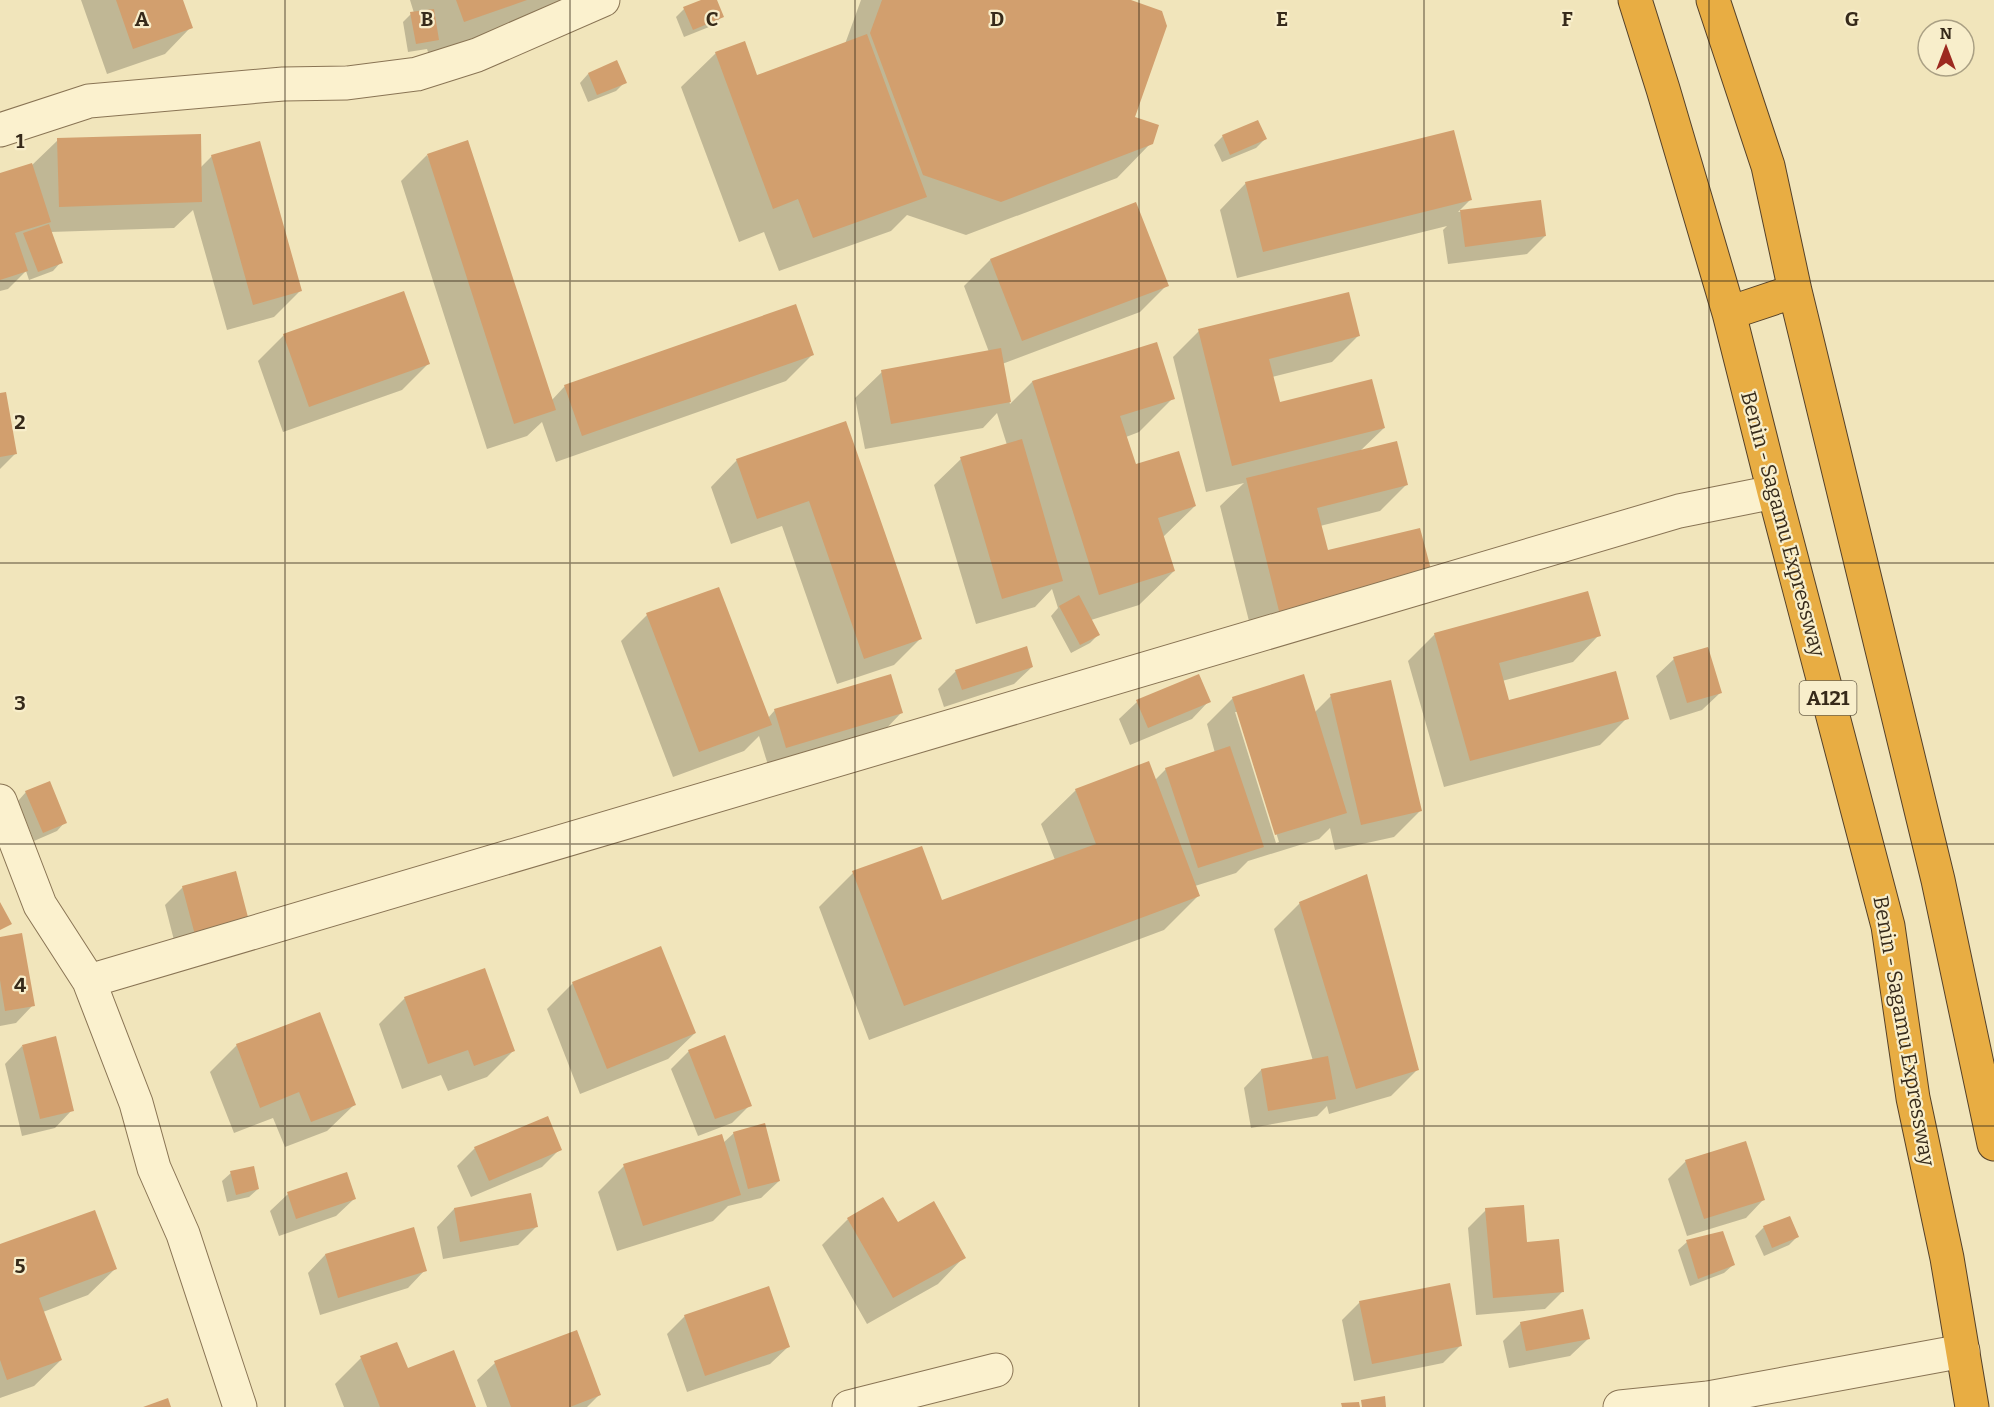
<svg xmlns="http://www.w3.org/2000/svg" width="1994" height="1407" viewBox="0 0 1994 1407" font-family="Bitter,serif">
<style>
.shadow{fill:#0003;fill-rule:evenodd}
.building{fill:#d29f6e}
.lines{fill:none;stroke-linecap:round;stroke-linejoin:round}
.street-casing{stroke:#897454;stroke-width:35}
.highway-casing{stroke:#554129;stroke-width:35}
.street{stroke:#fbf1ce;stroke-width:33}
.highway{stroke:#e8ad43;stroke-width:33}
.grid{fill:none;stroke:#362a1a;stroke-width:1.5;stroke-opacity:0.55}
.labels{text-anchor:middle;stroke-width:4.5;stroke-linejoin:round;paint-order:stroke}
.shield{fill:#f8eecb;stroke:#70654f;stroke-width:1.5}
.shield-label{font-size:20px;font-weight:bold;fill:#362a1a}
.street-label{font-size:21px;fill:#362a1a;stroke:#f8eecb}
.grid-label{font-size:20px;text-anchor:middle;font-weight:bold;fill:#362a1a;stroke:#f8eecb;stroke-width:4.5;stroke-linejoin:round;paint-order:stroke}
</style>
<rect width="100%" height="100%" fill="#f1e5bb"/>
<!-- shadow -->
<path class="shadow" d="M81,0H182L191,27L165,54L107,74Z
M410,0H585L429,55L427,49L408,52L403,22L411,14L414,13Z
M705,0H715L722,16L714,25L684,37L676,17L684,9Z
M861,0H1126L1133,118L1151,143L1117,178L966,235L907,215L891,231L779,271L764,232L739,242L681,87L716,53L757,77L845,44Z
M588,74L625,82L616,91L588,102L580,83Z
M1223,136L1265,139L1256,148L1222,162L1214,145Z
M58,140L200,168L212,156L300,291L274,317L227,330L193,210L174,228L50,232L61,262L53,271L29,280L26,271L8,289L0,291V175L31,166Z
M427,155L551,401L565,386L812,355L786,381L556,462L542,422L527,436L487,449L401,181Z
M1246,183L1470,200L1458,212L1540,202L1545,236L1527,254L1448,264L1443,230L1447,226L1237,278L1220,210Z
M990,260L1167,285L1140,312L1002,364L1010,404L1032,382L1173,398L1139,432L1126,437L1135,466L1195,506L1163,537L1174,571L1139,605L1091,620L1098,635L1090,643L1071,653L1051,616L1058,608L1052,589L1035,607L976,624L934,485L961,459L1007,445L997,413L983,428L865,449L855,398L882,372L989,352L964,286Z
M1199,331L1358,336L1332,362L1272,377L1279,403L1384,428L1359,452L1406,485L1380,511L1320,526L1327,552L1419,529L1254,641L1220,506L1244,483L1206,492L1173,357Z
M284,335L428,364L402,390L283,432L258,361Z
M0,394L16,453L0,469Z
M845,423L921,638L894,665L837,684L782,526L731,544L711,487L737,460Z
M647,615L768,718L775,710L901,713L884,731L768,765L759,736L744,751L673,777L621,641Z
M1435,634L1599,635L1573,662L1502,681L1508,702L1627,718L1600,745L1444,787L1408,661Z
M1674,659L1720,693L1702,710L1670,720L1656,676Z
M1032,667L1014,684L944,707L938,689L956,671Z
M1331,696L1421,810L1394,837L1335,850L1330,828L1319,839L1248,861L1236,873L1195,886L1198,896L1164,930L869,1040L819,907L853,873L941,902L1055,860L1041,824L1076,790L1155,780L1166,769L1215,753L1207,724L1233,698L1314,713ZM1235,712H1239L1279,842L1276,843Z
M1209,701L1192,719L1130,745L1119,719L1137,702Z
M26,792L65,822L57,831L34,841L18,801Z
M183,887L248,920L177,952L165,905Z
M1300,903L1417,1070L1391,1096L1329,1114L1327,1106L1317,1116L1251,1128L1244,1088L1261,1070L1313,1061L1274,929Z
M0,939L33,1005L16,1023L0,1026Z
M573,983L695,1033L668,1059L580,1094L547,1009Z
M405,998L513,1051L487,1077L448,1091L441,1075L402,1089L379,1024Z
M237,1045L354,1105L327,1131L285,1147L273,1118L234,1133L210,1072Z
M22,1046L72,1110L55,1128L22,1136L5,1064Z
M689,1051L750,1105L732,1123L698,1136L671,1069Z
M734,1133L779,1181L761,1198L728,1206L713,1221L617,1251L598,1192L624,1166L723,1143Z
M475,1148L560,1149L542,1167L471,1197L457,1166Z
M1686,1161L1763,1200L1746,1218L1687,1236L1668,1179Z
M231,1173L258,1189L249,1197L227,1202L222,1181Z
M288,1194L354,1199L336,1216L279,1236L270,1211Z
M454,1209L536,1227L518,1245L443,1259L437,1227Z
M1486,1210L1563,1291L1545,1309L1476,1315L1468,1228Z
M848,1219L897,1224L964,1257L938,1284L867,1324L822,1245Z
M1764,1227L1797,1237L1789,1245L1764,1256L1755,1236Z
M1687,1242L1733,1265L1724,1273L1690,1286L1678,1250Z
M0,1246L115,1269L88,1295L43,1312L61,1360L34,1386L0,1398Z
M325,1255L425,1270L408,1288L320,1315L308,1273Z
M1360,1302L1461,1345L1443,1363L1354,1381L1342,1320Z
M685,1316L788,1347L770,1364L687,1392L667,1334Z
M1521,1323L1588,1339L1570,1356L1509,1368L1503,1341Z
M361,1358L407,1369L474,1407H344L335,1384Z
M495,1363L599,1395L587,1407H487L477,1380Z"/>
<!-- building -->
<path class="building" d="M116,0H183L193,28L133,49Z
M456,0H527L464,22Z
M701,0H717L724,17L693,30L683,7Z
M882,0H1131L1162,11L1167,26L1135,117L1159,125L1153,144L1001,202L923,175L870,33Z
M434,9L439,40L416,44L410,12Z
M867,34L927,197L813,238L798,199L773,209L715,52L745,41L757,75Z
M617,60L627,83L597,95L588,73Z
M1258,120L1267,139L1230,155L1222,135Z
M1454,130L1472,200L1263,252L1245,182Z
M201,134L202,202L59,207L57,138Z
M468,140L556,410L514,424L427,154Z
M260,141L302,291L253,305L211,155Z
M32,163L51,222L15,233L28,271L0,280V173Z
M1541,200L1546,236L1465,247L1460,210Z
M1136,202L1169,286L1022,341L990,259Z
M49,224L63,263L38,272L23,233Z
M404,291L430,364L309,407L283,334Z
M1349,292L1360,336L1269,359L1280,402L1372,379L1385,428L1232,466L1198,329Z
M796,304L814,355L582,436L564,385Z
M1157,342L1175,399L1120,416L1136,464L1179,451L1196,506L1158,518L1175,571L1099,595L1032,381Z
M1001,348L1011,402L891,424L881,370Z
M6,392L17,454L0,457V393Z
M846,421L922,639L864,659L809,501L757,519L736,459Z
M1022,439L1063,581L1002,599L960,457Z
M1397,441L1408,485L1317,508L1328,550L1420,528L1433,577L1280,615L1246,478Z
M719,587L772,725L699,752L646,613Z
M1588,591L1601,636L1499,663L1509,700L1616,671L1629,719L1470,761L1434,633Z
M1079,595L1100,635L1080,645L1059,606Z
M1027,646L1033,667L962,690L955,670Z
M1708,647L1722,693L1687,703L1673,657Z
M891,674L903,713L786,748L774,709Z
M1199,674L1211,702L1148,728L1136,700Z
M1304,674L1347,813L1275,835L1232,697Z
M1391,680L1422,811L1361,825L1330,694Z
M1230,746L1264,847L1198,868L1165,768Z
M1149,761L1200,896L904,1006L852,871L922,846L942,900L1096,844L1075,789Z
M50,781L67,823L43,833L25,791Z
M236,871L249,921L195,935L182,886Z
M1367,874L1419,1070L1356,1089L1299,902Z
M0,902L12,924L0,930Z
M22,933L35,1006L5,1011L0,980V937Z
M661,946L696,1033L607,1069L572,982Z
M485,968L515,1051L474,1066L468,1050L428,1064L404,997Z
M320,1012L356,1105L311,1122L299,1092L260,1108L236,1044Z
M725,1035L752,1106L715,1119L688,1050Z
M56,1036L74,1111L40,1119L22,1045Z
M1328,1056L1336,1099L1268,1111L1261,1069Z
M548,1116L562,1150L489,1181L474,1147Z
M765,1123L780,1181L748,1189L733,1132Z
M722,1134L741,1195L643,1226L623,1164Z
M1746,1141L1765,1200L1704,1219L1685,1160Z
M254,1166L259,1189L236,1195L230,1171Z
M347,1172L356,1199L296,1219L287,1192Z
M531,1193L538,1227L460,1242L454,1208Z
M883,1197L898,1222L934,1201L966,1258L893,1298L847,1218Z
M1524,1205L1527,1242L1559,1239L1564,1292L1493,1298L1485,1208Z
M95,1210L117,1269L39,1298L62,1360L7,1380L0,1360V1244Z
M1790,1216L1799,1237L1772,1248L1763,1226Z
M414,1227L427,1271L338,1298L325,1254Z
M1723,1231L1735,1265L1698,1279L1686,1240Z
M1450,1283L1462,1346L1372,1364L1359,1301Z
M769,1286L790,1347L705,1376L684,1315Z
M1583,1309L1590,1339L1526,1351L1520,1322Z
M577,1330L601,1395L570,1407H511L494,1361Z
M397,1342L408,1368L454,1350L476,1407H380L360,1356Z
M1385,1396L1386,1407H1362L1361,1400Z
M168,1398L171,1407H143Z
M1359,1402L1360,1407H1342L1341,1403Z"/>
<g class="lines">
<!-- street casing -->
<g class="street-casing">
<path id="street" d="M0,130L89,101L283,84L347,83L417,74L477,55L603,0
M0,801L40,905L89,981L136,1103L154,1168L183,1234L240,1407
M89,981L1679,511L1774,492
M849,1407L996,1370
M1620,1407L1708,1398L1963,1351"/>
</g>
<!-- highway casing -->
<g class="highway-casing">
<path id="highway" d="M1635,0L1663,89L1729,313L1774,492L1888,926L1913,1098L1947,1258L1972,1407
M1713,0L1768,166L1795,291L1938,880L1994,1144
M1729,313L1795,291"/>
</g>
<!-- street -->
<use href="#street" class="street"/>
<!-- highway -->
<use href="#highway" class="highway"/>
</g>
<!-- grid -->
<path class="grid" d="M285,0V1407M570,0V1407M855,0V1407M1139,0V1407M1424,0V1407M1709,0V1407M0,281H1994M0,563H1994M0,844H1994M0,1126H1994"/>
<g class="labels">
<!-- shield labels -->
<rect class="shield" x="1799.5" y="681" width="57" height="34" rx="4.5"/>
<g class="shield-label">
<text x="1828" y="705">A121</text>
</g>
<!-- street labels -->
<g class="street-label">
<text transform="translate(1783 524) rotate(75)" y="7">Benin - Sagamu Expressway</text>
<text transform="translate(1904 1031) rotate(80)" y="7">Benin - Sagamu Expressway</text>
</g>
</g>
<g class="grid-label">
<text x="142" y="26">A</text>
<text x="427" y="26">B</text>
<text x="712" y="26">C</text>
<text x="997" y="26">D</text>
<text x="1282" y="26">E</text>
<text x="1567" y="26">F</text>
<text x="1852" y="26">G</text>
<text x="20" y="148">1</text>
<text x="20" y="429">2</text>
<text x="20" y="710">3</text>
<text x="20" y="992">4</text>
<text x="20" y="1273">5</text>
</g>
<!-- north arrow -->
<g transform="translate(1946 48)"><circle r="28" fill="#f8eecb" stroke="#aaa084" stroke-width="1.5"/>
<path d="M0-4.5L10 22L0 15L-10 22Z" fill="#9c2920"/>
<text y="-9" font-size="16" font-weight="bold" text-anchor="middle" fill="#362a1a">N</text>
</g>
</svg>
